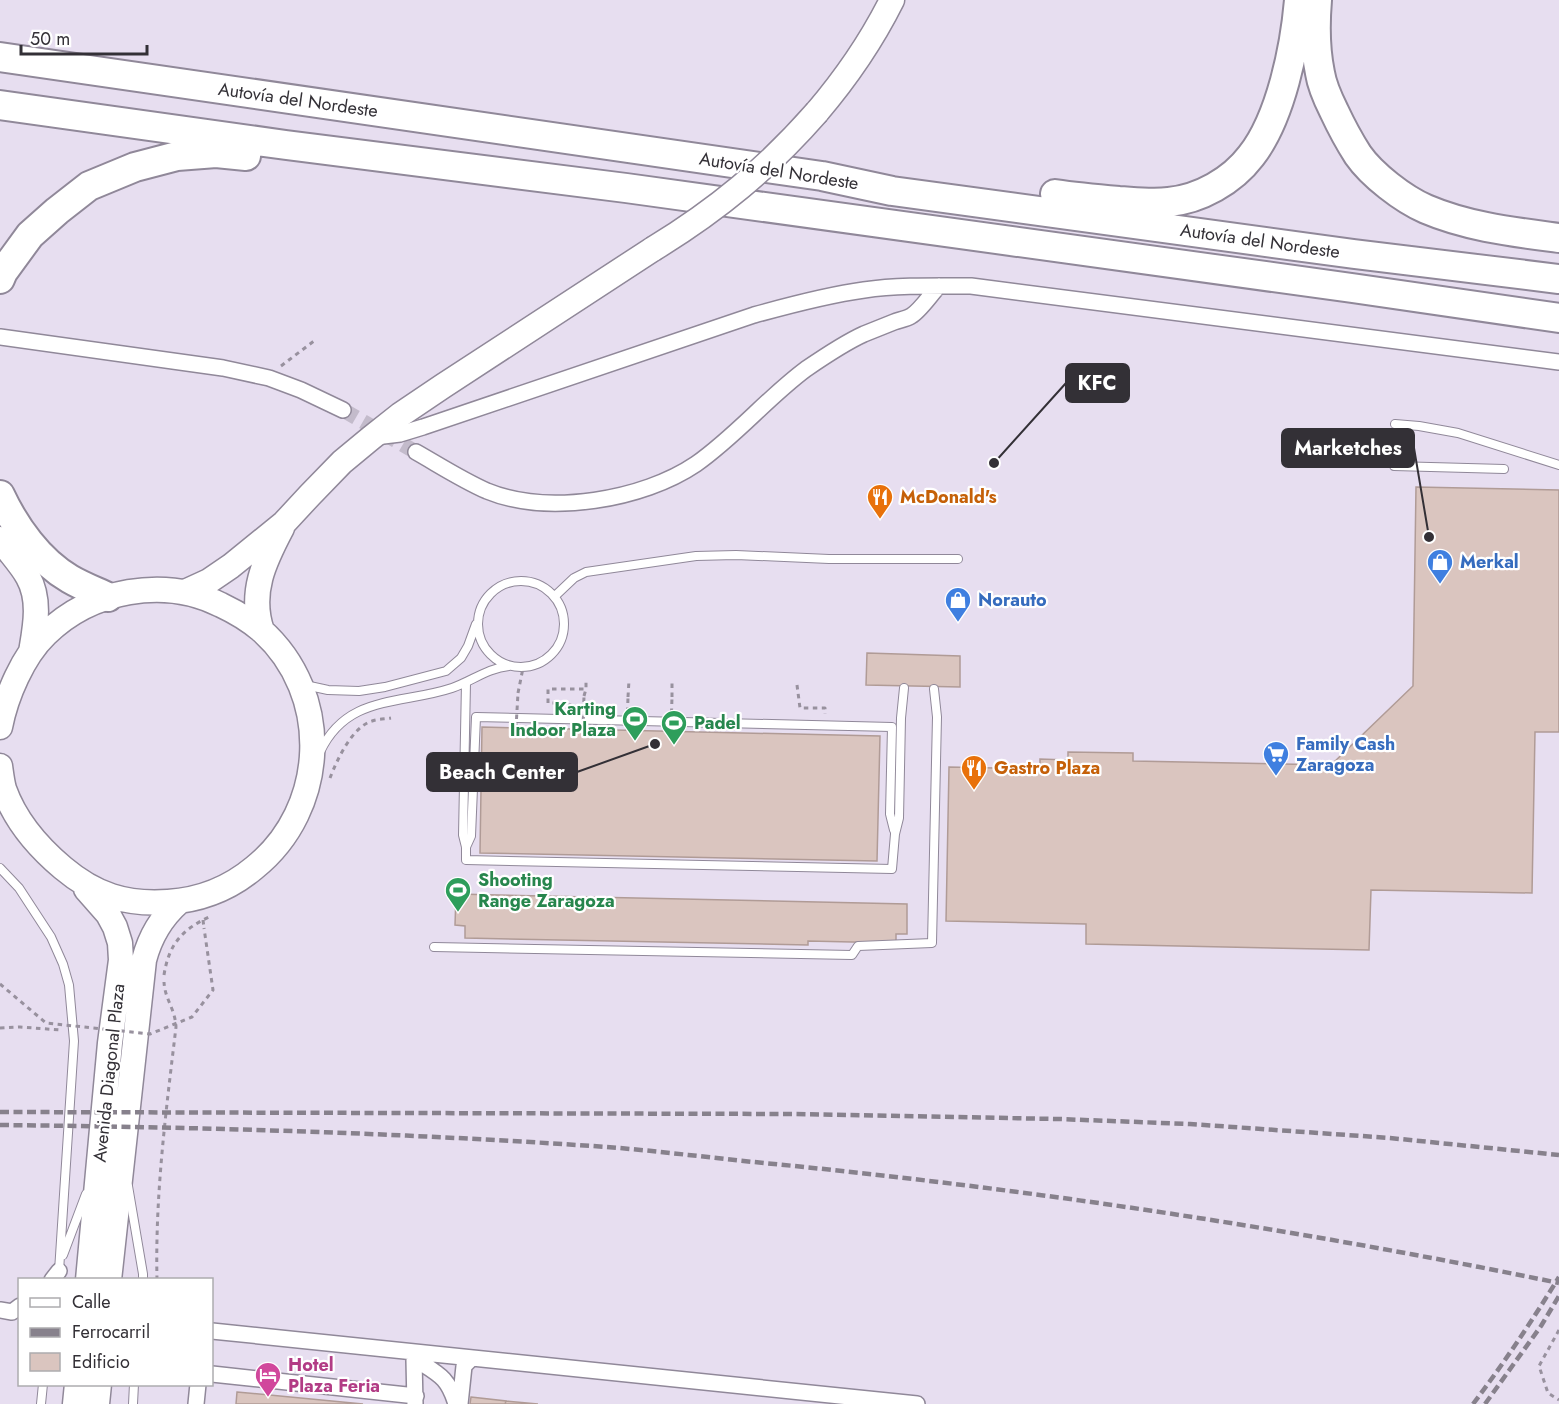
<svg xmlns="http://www.w3.org/2000/svg" width="1559" height="1404" font-family="Jost,sans-serif">
  <rect width="100%" height="100%" fill="#e7def0"/>
  <!-- building -->
  <path fill="#dac5bf" stroke="#b09b96" stroke-width="1.5" d="M1416 487 1559 490V732H1535L1532 893 1371 890 1369 950 1086 944V924L946 921 949 767 1040 769V759L1068 760V752L1133 753V761L1331 765 1413 686Z
    M867 653 960 656V687L866 685Z
    M482 727 880 736 877 861 480 853Z
    M456 894 907 904V934H896V943L808 941V945L465 938V926L455 925Z
    M237 1392 363 1404H236Z
    M471 1397 506 1401 505 1404H470Z
    M506 1401 538 1404H505Z"/>
  <g fill="none" stroke-linecap="round" stroke-linejoin="round">
    <!-- minor-tunnel -->
    <path stroke="#c3bbcb" stroke-width="15" stroke-dasharray="15 8" stroke-linecap="butt" d="M343 410 416 452"/>
    <!-- service casing -->
    <g stroke="#908899" stroke-width="10">
      <path id="service" d="M1395 424 1419 426 1458 433 1559 465
        M1394 466 1504 469
        M478 624a43 43 0 1 1 86 0a43 43 0 1 1-86 0Z
        M555 596 574 578 586 572 696 556 736 555 829 559H958
        M466 683 463 835 466 847V860L892 869 895 834 899 818 901 718 904 688
        M305 685 328 690 359 691 385 687 446 671 461 658 468 646 476 624
        M320 752C347 694 401 705 452 688 472 681 488 668 509 666
        M466 847 471 836 476 717 892 727 890 814 894 830
        M0 868 19 888 51 937 63 964 69 985 74 1041 59 1271
        M434 947 852 955 858 946 932 943 937 717 934 689
        M128 1186 143 1274V1280
        M63 1255 86 1194
        M41 1404 43 1384
        M133 1404 134 1384"/>
    </g>
    <!-- minor casing -->
    <g stroke="#908899" stroke-width="18">
      <path id="minor" d="M0 337 223 368 269 378 301 390 343 410
        M375 437 400 434 423 427 754 315C790 305 827 295 864 290 899 285 936 286 971 286L1559 362
        M416 452C439 465 462 480 487 491 548 516 643 500 696 464 736 436 767 398 806 369 825 356 844 343 864 334 874 330 884 326 894 322 899 320 906 319 911 316 920 311 931 294 939 286
        M52 1280 59 1271
        M0 1310 12 1312 20 1306
        M212 1331 917 1404
        M414 1360 415 1404
        M418 1361C440 1375 448 1378 456 1404
        M212 1374 416 1396
        M196 1404 198 1384
        M460 1404 464 1366 472 1358"/>
    </g>
    <!-- primary casing -->
    <g stroke="#908899" stroke-width="27">
      <path id="primary" d="M817 112C846 78 872 40 892 0
        M0 539C9 552 21 564 28 577 41 600 35 628 31 652
        M185 592 209 581 231 566 284 523 310 495 342 462 371 438 400 415 443 386 653 249
        M262 631C249 593 264 562 282 528
        M0 727C6 696 23 656 46 634 91 590 164 576 221 605 236 612 249 620 261 630 333 694 328 809 254 868 230 888 200 900 168 902 126 905 95 895 63 868 38 847 15 820 4 789 2 782 1 773 0 766
        M86 889 108 914 115 927 120 943 121 960 110 1043 88 1280
        M109 1280 144 960C150 937 162 917 179 902
        M75 1404 77 1384
        M97 1404 99 1384"/>
    </g>
    <!-- motorway casing -->
    <g stroke="#908899" stroke-width="32">
      <path id="motorway" d="M1317 0C1315 24 1315 49 1320 73 1322 86 1328 99 1334 111 1341 126 1349 141 1358 155 1372 175 1403 199 1426 209 1468 227 1514 232 1559 238
        M0 57 822 176 892 191 1354 254 1559 279
        M0 105 286 145 626 188 1352 288 1559 318
        M1055 194C1076 197 1097 199 1119 201 1136 202 1152 204 1169 202 1200 199 1232 181 1251 156 1281 118 1295 47 1299 0
        M0 279 3 272 30 235 57 211 89 186 135 167 177 156 216 153 246 156
        M0 495C15 527 39 561 70 579 82 586 95 591 108 597"/>
    </g>
    <!-- path -->
    <path stroke="#98919e" stroke-width="3" stroke-dasharray="4.5 4.5" stroke-linecap="butt" d="M281 366 314 341
      M797 685 800 708H825V714
      M518 693 523 668
      M584 696 586 689V679
      M628 697 629 680
      M672 697V681
      M570 708V703H548V689H586
      M330 778C337 760 352 727 372 721 377 719 385 719 391 718
      M203 920 204 928
      M164 975C169 943 183 929 211 916
      M0 1028 20 1027 61 1030
      M157 1280C155 1195 166 1111 176 1027 175 1008 165 1000 164 982
      M1559 1330 1539 1366 1548 1393 1559 1400"/>
    <!-- service -->
    <use href="#service" stroke="#fff" stroke-width="8"/>
    <!-- minor -->
    <use href="#minor" stroke="#fff" stroke-width="15"/>
    <!-- primary -->
    <use href="#primary" stroke="#fff" stroke-width="24"/>
    <!-- motorway -->
    <use href="#motorway" stroke="#fff" stroke-width="28"/>
    <!-- rail -->
    <path stroke="#87818c" stroke-width="4.5" stroke-dasharray="9 4.5" stroke-linecap="butt" d="M0 1112 793 1114 1059 1119 1190 1124 1390 1138 1559 1155
      M0 1125C202 1127 405 1133 607 1147 659 1151 712 1158 764 1163 1031 1189 1296 1229 1559 1283
      M1473 1404C1504 1363 1532 1321 1559 1277
      M1485 1404 1541 1326 1559 1296"/>
    <!-- primary-bridge casing -->
    <g stroke="#908899" stroke-width="27" stroke-linecap="butt">
      <path id="primary-bridge" d="M653 249C717 210 768 168 817 112"/>
    </g>
    <!-- path-bridge -->
    <path stroke="#98919e" stroke-width="3" stroke-dasharray="4.5 4.5" stroke-linecap="butt" d="M516 728 518 693
      M583 729 584 696
      M627 730 628 697
      M671 731 672 697
      M0 984 46 1023 150 1034 192 1017 213 990 204 928"/>
    <!-- primary-bridge -->
    <use href="#primary-bridge" stroke="#fff" stroke-width="24"/>
  </g>
  <!-- icons -->
  <defs>
    <g id="restaurant-pin" transform="scale(1.35)"><path d="M0 17L-7.5 6A9.5 9.5 0 1 1 7.5 6Z" fill="#e8710a" stroke="#fff"/><path d="M-5-6h1v4h1v-4h1v4h1v-4h1v5L-1.5 .5V6h-2V.5L-5-1ZM5-6V6H3V1.5H1.5Q1.5-4 5-6Z" fill="#fff"/></g>
    <g id="shop-pin" transform="scale(1.35)"><path d="M0 17L-7.5 6A9.5 9.5 0 1 1 7.5 6Z" fill="#3f7fe0" stroke="#fff"/><path d="M-5-2.5h2.3a2.7 3.5 0 0 1 5.4 0H5L5.5 6h-11ZM-1.5-2.5h3a1.5 2.3 0 0 0-3 0Z" fill="#fff"/></g>
    <g id="stadium-pin" transform="scale(1.35)"><path d="M0 17L-7.5 6A9.5 9.5 0 1 1 7.5 6Z" fill="#2e9e5b" stroke="#fff"/><path d="M0-5a6.5 5 0 1 0 0 10a6.5 5 0 1 0 0-10ZM-3.5-1.8h7v3.6h-7Z" fill="#fff"/></g>
    <g id="supermarket-pin" transform="scale(1.35)"><path d="M0 17L-7.5 6A9.5 9.5 0 1 1 7.5 6Z" fill="#3f7fe0" stroke="#fff"/><path d="M-6-5.5h2.5l.6 2H6L4.5 2H-2.5L-4.4-4H-6ZM-1.5 3.2a1.3 1.3 0 1 0 .1 0ZM3 3.2a1.3 1.3 0 1 0 .1 0Z" fill="#fff"/></g>
    <g id="hotel-pin" transform="scale(1.35)"><path d="M0 17L-7.5 6A9.5 9.5 0 1 1 7.5 6Z" fill="#d1479c" stroke="#fff"/><path d="M-6-4.5h1.5V1H6V5H4.5V3h-9V5H-6ZM-4 0a1.8 1.8 0 1 1 3.6 0ZM.5 0V-2.5h3Q6-2.5 6 0Z" fill="#fff"/></g>
  </defs>
  <g fill-rule="evenodd">
    <use href="#restaurant-pin" x="880" y="497"/>
    <use href="#shop-pin" x="1440" y="562"/>
    <use href="#shop-pin" x="958" y="600"/>
    <use href="#stadium-pin" x="635" y="719"/>
    <use href="#stadium-pin" x="674" y="723"/>
    <use href="#supermarket-pin" x="1276" y="754"/>
    <use href="#restaurant-pin" x="974" y="768"/>
    <use href="#stadium-pin" x="458" y="890"/>
    <use href="#hotel-pin" x="268" y="1375"/>
  </g>
  <g text-anchor="middle" dominant-baseline="central" stroke-width="4.5" stroke-linejoin="round" paint-order="stroke">
    <!-- street labels -->
    <g font-size="18" fill="#333036" stroke="#fff">
      <text transform="translate(298 100) rotate(8)">Autovía del Nordeste</text>
      <text transform="translate(779 171) rotate(9)">Autovía del Nordeste</text>
      <text transform="translate(1260 241) rotate(8)">Autovía del Nordeste</text>
      <text transform="translate(109 1073) rotate(-84)">Avenida Diagonal Plaza</text>
    </g>
    <!-- food labels -->
    <g font-size="18" font-weight="bold" fill="#c56008" stroke="#fff" text-anchor="start">
      <text x="900" y="497">McDonald's</text>
      <text x="994" y="768">Gastro Plaza</text>
    </g>
    <!-- shop labels -->
    <g font-size="18" font-weight="bold" fill="#366cbe" stroke="#fff" text-anchor="start">
      <text x="1460" y="562">Merkal</text>
      <text x="978" y="600">Norauto</text>
      <text x="1296" y="744">Family Cash<tspan x="1296" dy="21">Zaragoza</tspan></text>
    </g>
    <!-- leisure labels -->
    <g font-size="18" font-weight="bold" fill="#27864d" stroke="#fff" text-anchor="start">
      <text x="616" y="709" text-anchor="end">Karting<tspan x="616" dy="21">Indoor Plaza</tspan></text>
      <text x="694" y="723">Padel</text>
      <text x="478" y="880">Shooting<tspan x="478" dy="21">Range Zaragoza</tspan></text>
    </g>
    <!-- hotel labels -->
    <g font-size="18" font-weight="bold" fill="#b23c85" stroke="#fff" text-anchor="start">
      <text x="288" y="1365">Hotel<tspan x="288" dy="21">Plaza Feria</tspan></text>
    </g>
  </g>
  <!-- callouts -->
  <path fill="none" stroke="#333036" stroke-width="2" d="M994 463L1066 383M1429 537L1414 448M655 744L577 772"/>
  <g fill="#333036" stroke="#fff" stroke-width="2">
    <circle cx="994" cy="463" r="6"/>
    <circle cx="1429" cy="537" r="6"/>
    <circle cx="655" cy="744" r="6"/>
  </g>
  <g fill="#333036" stroke="#333036" stroke-width="2">
    <rect x="1066" y="364" width="63" height="38" rx="6"/>
    <rect x="1282" y="429" width="132" height="38" rx="6"/>
    <rect x="427" y="753" width="150" height="38" rx="6"/>
  </g>
  <g font-size="20" text-anchor="middle" font-weight="bold" fill="#fff">
    <text x="1097" y="390">KFC</text>
    <text x="1348" y="455">Marketches</text>
    <text x="502" y="779">Beach Center</text>
  </g>
  <!-- legend -->
  <rect x="18" y="1278" width="195" height="108" fill="#ffffff" stroke="#adacaf" stroke-width="1.5"/>
  <rect x="30" y="1298" width="30" height="9" fill="#ffffff" stroke="#adacaf" stroke-width="1.5"/>
  <text x="72" y="1308" font-size="18" fill="#333036">Calle</text>
  <rect x="30" y="1328" width="30" height="9" fill="#87818c" stroke="#adacaf" stroke-width="1.5"/>
  <text x="72" y="1338" font-size="18" fill="#333036">Ferrocarril</text>
  <rect x="30" y="1353" width="30" height="18" fill="#dac5bf" stroke="#adacaf" stroke-width="1.5"/>
  <text x="72" y="1368" font-size="18" fill="#333036">Edificio</text>
  <!-- scale -->
  <path d="M21 45v9h126v-9" fill="none" stroke="#333036" stroke-width="3"/>
  <text x="30" y="45" font-size="18" fill="#333036" stroke="#ffffff" stroke-width="4.5" paint-order="stroke">50 m</text>
</svg>
